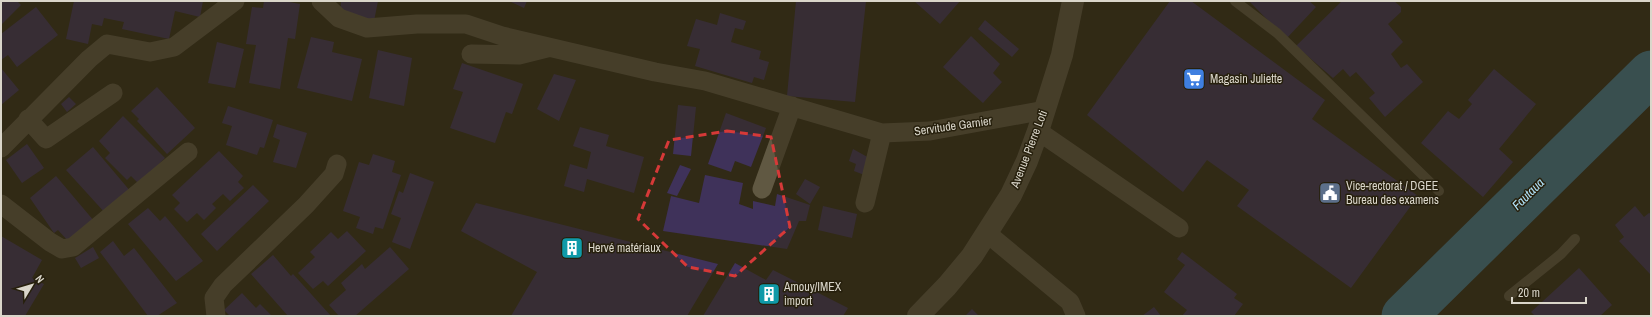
<svg xmlns="http://www.w3.org/2000/svg" width="1652" height="317" font-family="'Archivo Narrow',sans-serif">
  <rect width="100%" height="100%" fill="#312a16"/>
  <g fill="none" stroke-linecap="round" stroke-linejoin="round">
    <!-- river -->
    <path stroke="#447c95" stroke-width="45" d="M1404 316 1651 73"/>
  </g>
  <!-- building -->
  <path fill="#3f325a" d="M1 1H17L21 5 1 25Z
    M74 1H203L200 17 175 11 169 39 122 29 124 22 104 18 102 26 92 24 88 44 66 39Z
    M264 1H284L300 4 295 39 288 38 280 89 249 83 256 45 246 44 252 7 263 8Z
    M341 1H378L374 21 340 16Z
    M509 1H527L524 8Z
    M796 1H866L855 102 787 96Z
    M914 1H960L940 24Z
    M1170 1H1191L1325 100 1312 119 1418 196 1351 288 1237 206 1249 190 1207 160 1183 192 1087 115Z
    M1249 1H1309L1316 7 1286 39Z
    M1342 1H1394L1401 7V12L1388 24 1403 42 1391 54 1401 68 1407 64 1423 82 1385 117 1369 98 1375 93 1356 72 1350 77 1343 69 1333 78 1296 46Z
    M36 7 58 35 17 67 8 55 1 60V34Z
    M720 13 746 21 743 30 735 28 731 42 761 51 759 59 769 62 764 80 754 77 752 83 695 66 700 49 687 46 696 19 717 25Z
    M985 20 1019 49 1012 57 978 29Z
    M971 36 1000 64 993 73 1002 82 983 103 943 67Z
    M311 37 334 42 332 52 362 59 352 101 297 88Z
    M217 42 244 49 235 88 208 83Z
    M378 50 412 58 404 106 369 98Z
    M462 63 523 84 512 114 506 112 495 143 450 128 463 92 453 89Z
    M1 68 19 90 1 105Z
    M1494 69 1536 104 1499 149 1513 162 1483 197 1421 143 1448 111 1459 119 1472 104 1468 100Z
    M554 74 576 80 559 121 537 109Z
    M157 87 195 128 167 154 137 121 139 119 131 111Z
    M69 97 76 104 67 112 61 104Z
    M678 105 696 107 691 156 673 154Z
    M228 106 273 120 264 148 260 147 257 155 226 145 232 126 222 123Z
    M726 113 766 128 751 167 735 161 731 172 708 164Z
    M123 116 165 158 139 184 131 176 127 180 105 158 110 153 99 141Z
    M277 124 307 133 296 168 273 162 280 140 273 137Z
    M580 127 609 135 606 146 644 157 634 193 587 179 584 192 564 186 570 164 587 169 591 152 573 146Z
    M27 144 44 168 22 183 6 160Z
    M93 147 131 192 106 214 66 170Z
    M853 149 871 159 867 176 854 171 856 164 849 161Z
    M219 151 243 176 238 182 244 188 230 201 223 194 212 204 216 208 204 220 197 213 187 222 174 209 180 203 172 195Z
    M373 154 395 161 392 172 401 175 383 229 375 227 373 234 356 228 360 217 343 211 359 162 369 165Z
    M680 165 691 169 677 196 667 193Z
    M410 173 434 182 410 249 392 242 401 218 391 214 399 191 403 193Z
    M705 175 743 183 739 204 753 209V201L775 206 777 194 810 205 806 221H799L787 249 663 231 671 196 699 203Z
    M56 176 94 221 69 242 58 230 54 233 30 198Z
    M805 179 820 187 810 204 796 194Z
    M253 185 269 201 217 251 201 234Z
    M476 203 718 264 687 316H511L537 272 461 231Z
    M823 206 857 214 852 238 818 230Z
    M1635 206 1644 217 1649 213 1651 214 1650 274 1619 241 1624 237 1615 225Z
    M148 208 160 221 165 216 203 261 176 281 128 224Z
    M347 231 366 251 328 286 323 281 313 289 298 273 315 257 310 252 331 232 338 239Z
    M1 236 42 260 32 278 44 284 25 316H1Z
    M113 241 124 256 134 248 177 303 157 316H148L100 252Z
    M93 247 99 258 81 268 75 258Z
    M390 247 409 269 355 316H339L329 305 346 290 341 283 362 264 365 269Z
    M1182 252 1237 294 1234 298 1243 304 1234 316H1182L1187 310 1164 292 1185 265 1177 259Z
    M273 255 291 276 293 274 331 316H288L251 274Z
    M735 263 766 280 773 270 848 308 843 316H703Z
    M1579 268 1612 305 1600 316H1535L1531 312Z
    M242 293 256 308 260 304 272 316H230L224 310Z
    M1154 307 1161 316H1142Z
    M972 309 979 316H965Z"/>
  <g fill="none" stroke-linecap="round" stroke-linejoin="round">
    <!-- lane -->
    <path stroke="#605842" stroke-width="10" d="M1235 1 1277 33 1439 191
      M1509 296 1561 254 1575 239"/>
    <!-- street -->
    <path stroke="#605842" stroke-width="19" d="M321 1 339 18 367 28 417 24H466L502 36 655 72 705 81 882 133 930 131 1045 110
      M471 54 519 55 547 48
      M28 119 46 139 113 93
      M1038 131 1179 228
      M1 148 89 59 107 44 150 52 174 47 235 1
      M762 189 792 106
      M865 203 882 133
      M1 204 50 242 62 249 73 247 188 152
      M988 234 1070 302 1076 316
      M216 316 214 298 223 285 306 205 334 174 337 164"/>
    <!-- secondary -->
    <path stroke="#605842" stroke-width="22" d="M918 316 947 286 972 256 1011 195 1027 161 1038 131 1062 55 1073 1"/>
  </g>
  <!-- marked area -->
  <path d="M0 0H1652V317H0ZM727 131 771 137 790 227 735 276 688 267 638 219 669 140Z" fill="#312a16" fill-opacity=".55" fill-rule="evenodd"/>
  <path fill="none" stroke="#d63938" stroke-width="3" stroke-dasharray="8 5" stroke-linejoin="round" d="M727 131 771 137 790 227 735 276 688 267 638 219 669 140Z"/>
  <!-- icons -->
  <defs>
    <g id="supermarket-square" transform="scale(1.15)"><rect x="-9" y="-9" width="18" height="18" rx="4" fill="#3f7fe0" stroke="#27200d"/><path d="M-6-5.5h2.5l.6 2H6L4.5 2H-2.5L-4.4-4H-6ZM-1.5 3.2a1.3 1.3 0 1 0 .1 0ZM3 3.2a1.3 1.3 0 1 0 .1 0Z" fill="#fff"/></g>
    <g id="civic-square" transform="scale(1.15)"><rect x="-9" y="-9" width="18" height="18" rx="4" fill="#5c6f8a" stroke="#27200d"/><path d="M-.6-6.5H3V-4.5H.6V-3L4-1V1h2V6H-6V1h2V-1L-.6-3ZM-1.2 2.5V6h2.4V2.5Z" fill="#fff"/></g>
    <g id="building-square" transform="scale(1.15)"><rect x="-9" y="-9" width="18" height="18" rx="4" fill="#0f9aa8" stroke="#27200d"/><path d="M-4-6H4V6H1V3H-1V6H-4ZM-2.5-4.3h1.7v1.8h-1.7ZM.8-4.3h1.7v1.8H.8ZM-2.5-1h1.7V.8h-1.7ZM.8-1h1.7V.8H.8Z" fill="#fff"/></g>
  </defs>
  <g fill-rule="evenodd">
    <use href="#supermarket-square" x="1194" y="79"/>
    <use href="#civic-square" x="1330" y="193"/>
    <use href="#building-square" x="572" y="248"/>
    <use href="#building-square" x="769" y="294"/>
  </g>
  <g text-anchor="middle" dominant-baseline="central" stroke-width="3" stroke-linejoin="round" paint-order="stroke">
    <!-- poi labels -->
    <g font-size="12" fill="#dad6ca" stroke="#27200d" text-anchor="start">
      <text x="1210" y="79">Magasin Juliette</text>
      <text x="1346" y="186">Vice-rectorat / DGEE<tspan x="1346" dy="14">Bureau des examens</tspan></text>
      <text x="588" y="248">Hervé matériaux</text>
      <text x="784" y="287">Amouy/IMEX<tspan x="784" dy="14">import</tspan></text>
    </g>
    <!-- street labels -->
    <g font-size="12" fill="#dad6ca" stroke="#27200d">
      <text transform="translate(953 126) rotate(-8)">Servitude Garnier</text>
      <text transform="translate(1029 149) rotate(-69)">Avenue Pierre Loti</text>
    </g>
    <!-- water labels -->
    <g font-size="13" font-style="italic" fill="#b1e3fa" stroke="#27200d">
      <text transform="translate(1528 194) rotate(-45)">Fautaua</text>
    </g>
  </g>
  <!-- border -->
  <rect width="1652" height="317" fill="none" stroke="#dad6ca" stroke-width="4"/>
  <!-- north arrow -->
  <g transform="translate(32 285) rotate(52)" stroke="#27200d" stroke-width="3" paint-order="stroke">
  <path d="M0-3L7 15L0 10L-7 15Z" fill="#dad6ca"/>
  <text y="-6" font-size="11" font-weight="bold" text-anchor="middle" fill="#dad6ca">N</text>
  </g>
  <!-- scale -->
  <path d="M1512 297v6h74v-6" fill="none" stroke="#dad6ca" stroke-width="2"/>
  <text x="1518" y="297" font-size="12" fill="#dad6ca" stroke="#27200d" stroke-width="3" paint-order="stroke">20 m</text>
</svg>
